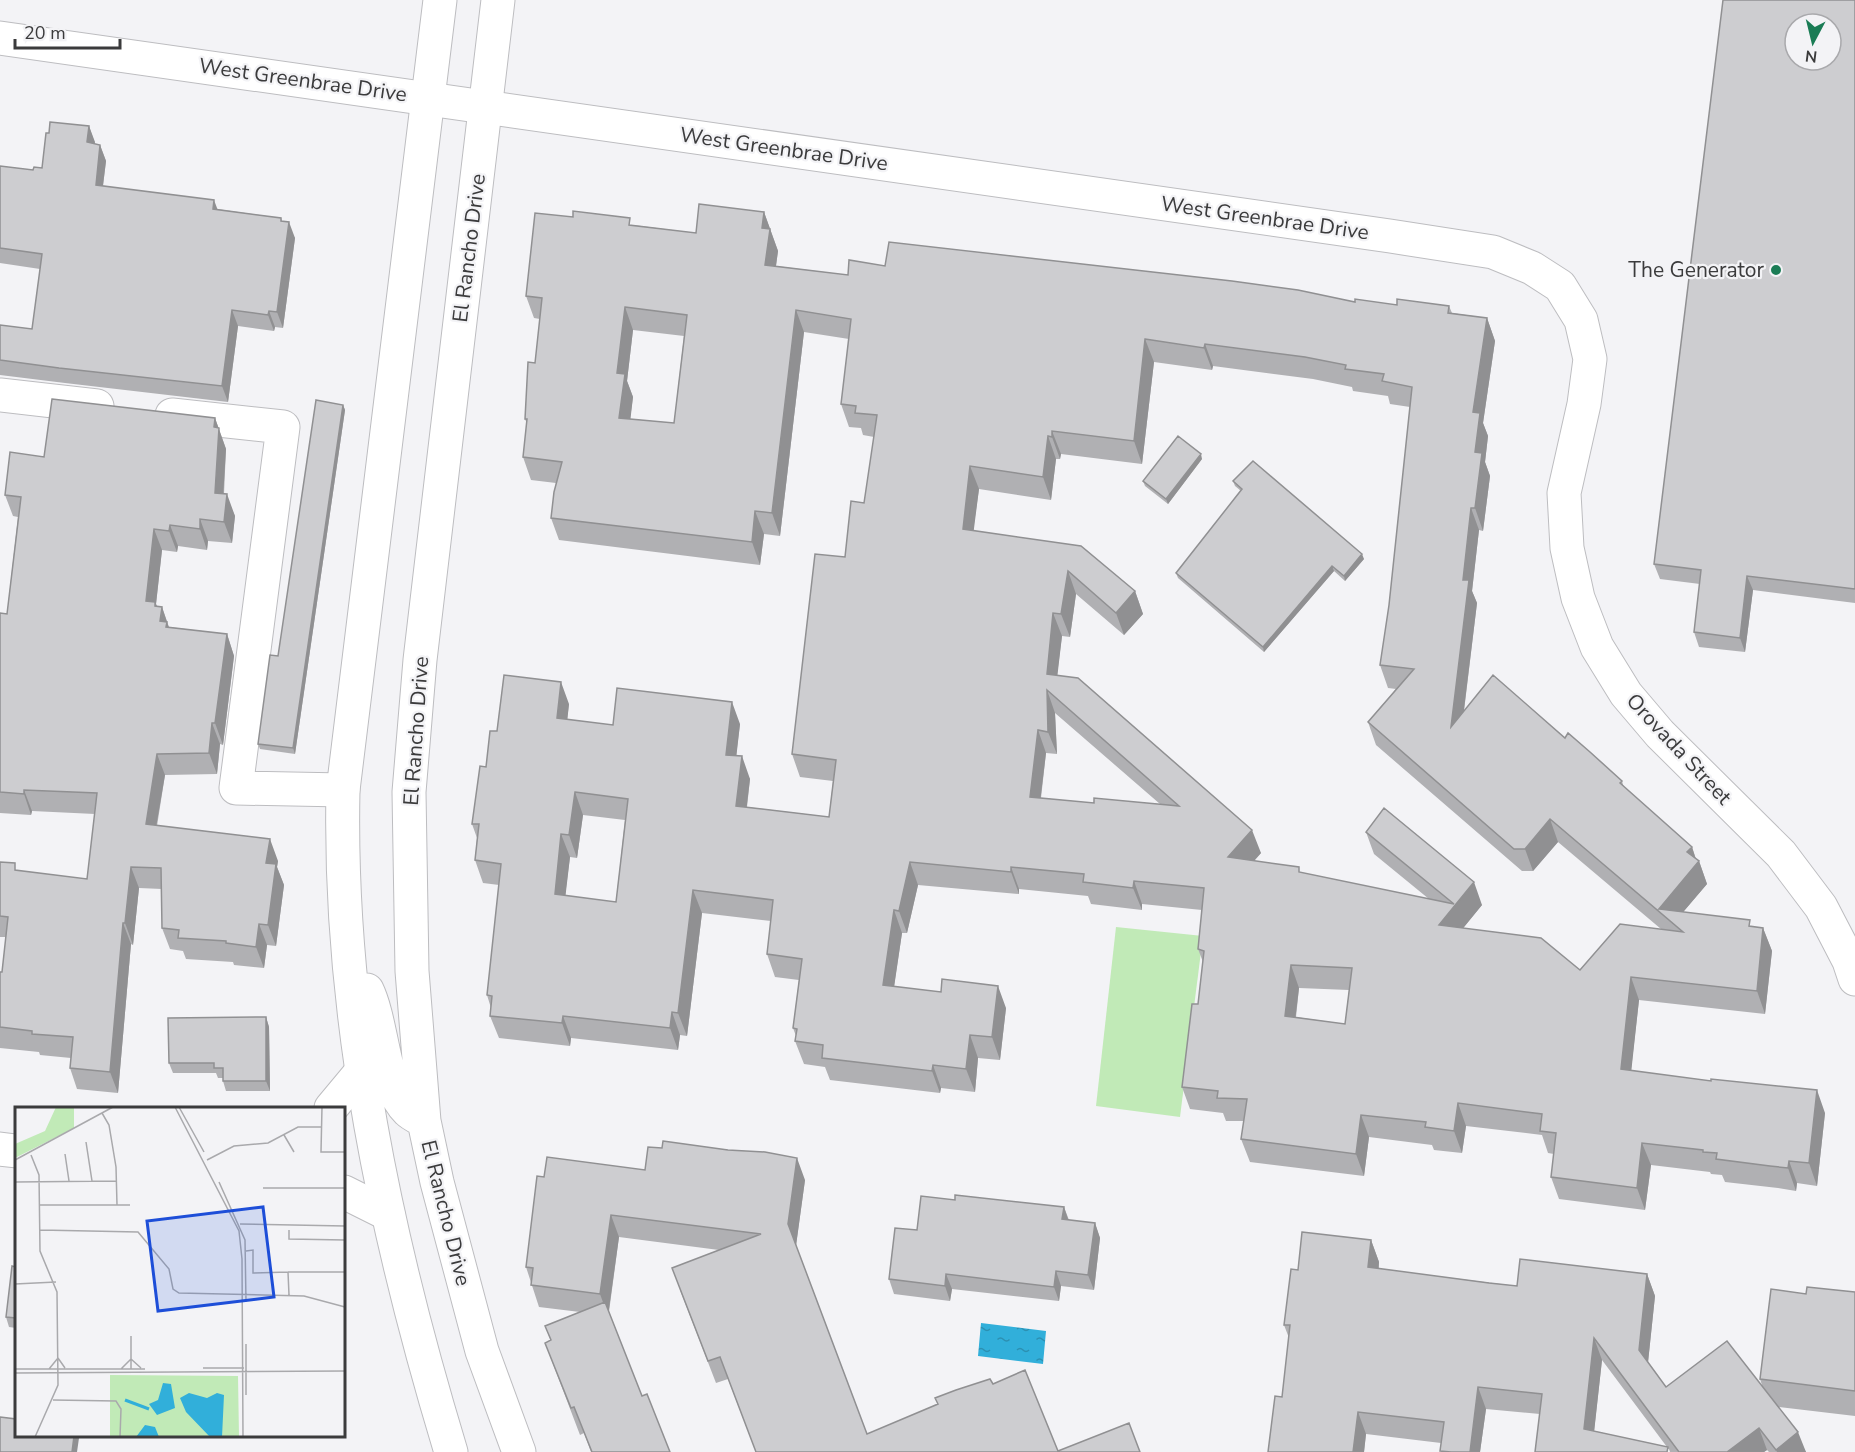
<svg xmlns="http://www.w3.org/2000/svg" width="1855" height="1452" font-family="'Nunito Sans',sans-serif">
  <defs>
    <pattern id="water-ripples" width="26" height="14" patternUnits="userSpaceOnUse" patternTransform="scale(1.5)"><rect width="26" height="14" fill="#31afda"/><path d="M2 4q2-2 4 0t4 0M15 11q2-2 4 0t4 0" fill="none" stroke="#2b90b2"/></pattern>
  </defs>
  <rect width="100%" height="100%" fill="#f3f3f6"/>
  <!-- green -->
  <path fill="#c1eab7" d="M1116 927 1203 936 1180 1117 1096 1106Z"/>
  <!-- water -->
  <path fill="url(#water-ripples)" d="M981 1323 1046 1331 1043 1364 978 1356Z"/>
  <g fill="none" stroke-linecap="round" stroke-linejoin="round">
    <!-- minor casing -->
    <g stroke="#bdbdc0" stroke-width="35">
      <path id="minor" d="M0 395 97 406
        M172 415 283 427 236 788 343 790
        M331 1108 361 1072
        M0 1149 16 1151
        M344 1192 388 1214"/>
    </g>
    <!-- tertiary casing -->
    <g stroke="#bdbdc0" stroke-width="35">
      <path id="tertiary" d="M0 38 1390 236 1493 252 1532 268 1560 286 1581 320 1590 359 1584 404 1564 493 1567 548 1578 598 1597 647 1626 694 1660 734 1781 854 1821 907 1849 961 1855 979"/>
    </g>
    <!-- secondary casing -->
    <g stroke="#bdbdc0" stroke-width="35">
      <path id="secondary" d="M440 0 343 790C338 1015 386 1238 451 1452
        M498 0 420 660 409 792 412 971 424 1121 437 1182 482 1351 519 1452
        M367 990C383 1023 383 1088 408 1111 412 1115 419 1118 424 1121"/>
    </g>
    <!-- minor -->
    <use href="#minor" stroke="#fff" stroke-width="33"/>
    <!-- tertiary -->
    <use href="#tertiary" stroke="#fff" stroke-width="33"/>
    <!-- secondary -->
    <use href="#secondary" stroke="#fff" stroke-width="33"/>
  </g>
  <!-- wall -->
  <path fill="#b0b0b3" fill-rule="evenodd" d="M1855 0V603L1753 590 1745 652 1699 647 1694 632 1700 584 1660 579 1654 564Z
    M89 126 95 144 100 145 106 161 103 186 217 209 281 218 282 221 295 238 283 328 275 327 274 331 238 326 228 402 65 383 0 375V325L32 329 40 269 0 263V166L33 170 42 168 49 133Z
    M764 212 778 251 776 266 848 275 885 266 1397 305 1449 306 1452 313 1487 318 1495 341 1483 423 1488 436 1485 462 1490 476 1483 531 1479 530 1472 591 1477 603 1464 711 1565 738 1622 781 1624 788 1692 847 1696 859 1699 861 1707 884 1683 912 1753 927 1763 928 1772 951 1765 1014 1639 1000 1631 1070 1825 1113 1817 1186 1797 1183 1796 1191 1778 1188 1725 1182 1722 1175 1711 1174 1710 1172 1651 1165 1645 1210 1559 1199 1551 1177 1554 1154 1548 1153 1542 1135 1466 1126 1462 1153 1434 1150 1432 1145 1369 1137 1364 1176 1250 1162 1241 1139 1244 1121H1226L1223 1113 1190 1109 1182 1087 1198 1004 1203 962 1198 949 1202 910 1142 904V910L1091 904 1088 896 1019 889V894L918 885 907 933H902L894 986 1006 1008 1000 1060 978 1058 975 1092 941 1088 940 1093 830 1080 825 1067 804 1064 795 1041 796 1036 793 1028 799 980 775 977 767 954 771 921 702 913 687 1036 680 1035 678 1050 571 1038 570 1046 499 1038 490 1016 491 1008 487 995 499 885 483 883 475 860 477 838 472 824 486 767 497 731 569 704 567 720 613 725 740 724 736 756 750 779 747 807 829 817 833 781 800 777 792 754 845 557 864 503 874 437 863 435 861 428 849 427 841 404 849 339 804 332 780 536 764 534 760 565 559 540 551 518 556 483 531 480 523 457 527 424 525 419 535 363 540 319 534 318 526 296 633 225 696 233ZM633 330 684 336 674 423 630 419 633 397 627 381ZM1154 362 1212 370 1213 366 1313 379 1352 387 1353 391 1388 396 1390 404 1410 407 1389 605 1380 665 1388 688 1396 689 1368 722 1376 745 1522 871H1533L1558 842 1661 929 1580 970 1463 928 1482 905 1366 832 1374 854 1429 899 1301 873 1254 861 1261 853 1057 675 1062 636 1070 637 1076 594 1124 635 1143 614 1135 591 973 531 979 489 1051 500 1056 459H1060L1061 454 1142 464ZM1055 713 1160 804 1094 803 1041 798 1046 753 1057 754ZM583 815 625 820 616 902 565 896 570 857 577 858ZM1299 988 1349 990 1345 1024 1296 1017Z
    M343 405 345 410 295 754 260 749 258 744 278 656Z
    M215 418 226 449 224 494 235 516 232 543 208 541 207 550 178 546 177 552 162 550 156 604 157 606 162 607 169 627 227 634 234 656 223 745 220 744 217 774 165 775 157 826 278 861 277 867 284 885 276 946 267 945 264 968 234 965 233 962 186 959 183 951 170 949 162 928V889L139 888 133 945 131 944 118 1093 77 1089 70 1068 71 1058 40 1055 39 1052 0 1048V972H2L6 937H0V862L18 871 87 879 95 814 32 811 31 815 0 813V613L7 614 18 517 13 516 5 495 44 457Z
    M1202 459 1168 504 1145 486 1143 481Z
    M1233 481 1364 559 1345 581 1334 571 1264 652 1178 578 1176 573 1241 491 1235 486Z
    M266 1017 269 1027 270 1091H226L223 1081V1078H218L216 1073H173L169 1063Z
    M645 1170 805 1180 796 1245 867 1434 993 1384 1058 1451 1140 1452H756L728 1379 716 1383 680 1290 719 1250 619 1237 609 1312 642 1396 670 1452H591L584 1433 580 1435 545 1343 551 1341 545 1326 580 1312 539 1307 526 1267 544 1177Z
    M955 1200 1064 1207 1069 1220 1095 1223 1100 1238 1094 1290 1061 1286 1059 1301 952 1289 950 1301 894 1294 889 1279 917 1230Z
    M1371 1240 1379 1262V1269L1517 1286 1647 1274 1655 1296 1648 1362 1666 1387 1762 1385 1760 1379 1806 1294 1855 1292V1416L1779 1407 1806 1452H1769L1767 1450 1764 1452H1670L1669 1449 1535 1452 1540 1414 1486 1409 1480 1452H1441V1443L1366 1434 1364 1452H1268L1282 1397 1289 1338 1284 1325 1298 1270ZM1602 1360 1667 1447 1594 1431Z
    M16 1267V1328L9 1327 6 1317Z"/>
  <!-- shaded-wall -->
  <path fill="#909092" d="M89 126 95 142 92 158 87 142Z
    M100 145 106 161 101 201 96 185Z
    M214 200 220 216 213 209Z
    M764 212 778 251 773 287 765 265 762 228Z
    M289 222 295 238 283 328 277 312Z
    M625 307 633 330 627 381 633 397 628 440 619 418 617 373Z
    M232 310 238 326 228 402 222 386Z
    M796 310 804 332 780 536 772 513Z
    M269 311 275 327 274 331 268 315Z
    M1487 318 1495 341 1483 423 1488 436 1485 462 1490 476 1483 531 1475 508V452L1473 412Z
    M1145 339 1154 362 1142 464 1134 441Z
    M1205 344 1213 366 1212 370 1204 348Z
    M343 405 345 410 295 754 293 748Z
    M215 418 226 449 222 515 215 493 214 427Z
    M1052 431 1061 454 1060 459 1052 437Z
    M1048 436 1056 459 1051 500 1043 477Z
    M1201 454 1202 459 1168 504 1166 499Z
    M970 466 979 489 971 552 963 529Z
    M227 494 235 516 232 543 224 522Z
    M1471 508 1479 530 1472 591 1477 603 1459 750 1451 727 1463 580Z
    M755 511 764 534 760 565 752 542Z
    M200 519 208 541 207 550 200 529Z
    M170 525 178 546 177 552 169 531Z
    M154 529 162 550 156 604 161 618 162 607 174 643 146 601Z
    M1362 554 1364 559 1345 581 1344 576Z
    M1332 566 1334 571 1264 652 1263 647Z
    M1068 571 1076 594 1070 637 1061 614Z
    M1747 576 1753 590 1745 652 1740 638Z
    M1135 591 1143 614 1124 635 1116 613Z
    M1053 613 1062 636 1055 696 1047 674Z
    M227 634 234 656 223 745 215 723Z
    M561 682 569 704 565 741 557 718Z
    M1047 690 1055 713 1057 754 1048 732Z
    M732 702 740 724 734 777 726 755Z
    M212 723 220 744 217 774 209 753Z
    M1038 730 1046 753 1038 819 1030 797Z
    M157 754 165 775 153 845 146 824Z
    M742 756 750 779 744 829 736 806Z
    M24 790 32 811 31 815 24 794Z
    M575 792 583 815 577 858 569 835Z
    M1550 819 1558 842 1533 871 1525 849Z
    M1252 830 1261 853 1237 880 1228 857Z
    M561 834 570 857 563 917 555 894Z
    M270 839 278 861 277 867 284 885 276 946 268 925 266 863Z
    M1692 847 1697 863 1699 861 1707 884 1673 924 1659 909 1687 852Z
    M910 862 918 885 907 933 899 911Z
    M131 867 139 888 133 945 125 923Z
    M1011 867 1019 889V894L1011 872Z
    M1134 881 1142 904V910L1133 888Z
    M1474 882 1482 905 1447 948 1439 925Z
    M693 890 702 913 687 1036 678 1013Z
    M894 910 902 933 891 1008 883 985Z
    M123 923 131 944 118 1093 110 1072Z
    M259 924 267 945 264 968 256 947Z
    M1763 928 1772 951 1765 1014 1757 991Z
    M1291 965 1299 988 1293 1038 1285 1016Z
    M1631 977 1639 1000 1629 1092 1621 1069Z
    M998 986 1006 1008 1000 1060 992 1037Z
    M672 1012 680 1035 678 1050 670 1028Z
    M563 1016 571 1038 570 1046 562 1023Z
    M266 1017 269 1027 270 1091 266 1081Z
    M970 1035 978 1058 975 1092 966 1069Z
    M933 1065 941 1088 940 1093 932 1071Z
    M1817 1090 1825 1113 1817 1186 1809 1163Z
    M1458 1103 1466 1126 1462 1153 1454 1131Z
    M1361 1115 1369 1137 1364 1176 1356 1154Z
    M1642 1143 1651 1165 1645 1210 1637 1188Z
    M797 1158 805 1180 796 1246 788 1224Z
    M1789 1161 1797 1183 1796 1191 1788 1168Z
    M1064 1207 1069 1222 1062 1219Z
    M611 1215 619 1237 608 1316 600 1294Z
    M1095 1223 1100 1238 1094 1290 1088 1275Z
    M1371 1240 1379 1262 1376 1289 1368 1267Z
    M1056 1271 1061 1286 1059 1301 1054 1287Z
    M946 1274 952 1289 950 1301 945 1286Z
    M1647 1274 1655 1296 1647 1372 1639 1350Z
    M1594 1338 1602 1360 1592 1451 1584 1429Z
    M1478 1387 1486 1409 1480 1452H1470Z
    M1358 1412 1366 1434 1364 1452H1353Z
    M1759 1428 1767 1450 1764 1452H1727Z
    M1798 1432 1806 1452H1777L1776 1450Z
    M74 1436H78L79 1438 77 1452H72Z"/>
  <!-- building -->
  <path fill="#cdcdd0" stroke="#909092" stroke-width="1.5" fill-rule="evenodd" d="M1723 0H1855V589L1747 576 1740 638 1694 632 1701 570 1654 564ZM1795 24H1831V60H1795Z
    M50 122 89 126 87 142 100 145 96 185 214 200 213 209 281 218V221L289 222 277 312 269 311 268 315 232 310 222 386 59 368 0 360V325L32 329 42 254 0 248V166L33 170 34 167 42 168 46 133H49Z
    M699 204 764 212 762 228 770 229 765 265 848 275 849 260 885 266 889 242 1232 281 1298 290 1355 302V299L1397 305V299L1449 306 1448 313 1487 318 1473 412 1480 413 1475 452 1482 453 1475 508H1471L1463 580H1469L1451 727 1493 675 1565 738 1568 733 1590 752 1622 781 1620 783 1692 847 1687 852 1699 861 1659 909 1750 920 1749 926 1763 928 1757 991 1631 977 1621 1069 1711 1081V1079L1817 1090 1809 1163 1789 1161 1788 1168 1770 1166 1716 1159 1717 1153 1703 1152V1150L1642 1143 1637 1188 1551 1177 1556 1133 1540 1131 1542 1114 1458 1103 1454 1131 1425 1127 1426 1122 1361 1115 1356 1154 1241 1139 1247 1099 1217 1098 1218 1091 1182 1087 1192 1004H1198L1204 951 1198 949 1204 888 1134 881 1133 888 1083 882 1084 874 1011 867V872L910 862 899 911 894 910 883 985 941 992 942 979 998 986 992 1037 970 1035 966 1069 933 1065 932 1071 822 1058 823 1045 795 1041 797 1029 793 1028 802 959 767 954 773 900 693 890 678 1013 672 1012 670 1028 563 1016 562 1023 490 1016 492 996 487 995 501 864 475 860 479 824H472L480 766 486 767 490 731H497L504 675 561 682 557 718 613 725 617 688 732 702 726 755 742 756 736 806 829 817 836 760 792 754 815 554 845 557 851 501 864 503 877 415 855 413 856 406 841 404 851 319 796 310 772 513 755 511 752 542 551 518 554 492 562 462 523 457 527 419H525L528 362 535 363 542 298 526 296 535 213 573 217V211L630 218 629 225 696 233ZM625 307 687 315 674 423 619 418 625 374 617 373ZM1145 339 1204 348 1205 344 1305 357 1346 365 1345 369 1384 374 1382 381 1412 387 1389 605 1380 665 1414 669 1368 722 1514 849H1525L1550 819 1683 932 1620 924 1580 970 1541 938 1439 925 1474 882 1384 808 1366 832 1454 904 1299 872V867L1228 857 1252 830 1078 678 1047 674 1053 613 1061 614 1068 571 1116 613 1135 591 1081 546 963 529 970 466 1043 477 1048 436 1052 437V431L1134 441ZM1047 690 1179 806 1094 798V803L1030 797 1038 730 1048 732ZM575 792 628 799 616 902 555 894 561 834 569 835ZM1291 965 1352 968 1345 1024 1285 1016Z
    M52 399 215 418 214 427 219 428 215 493 227 494 224 522 200 519V529L170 525 169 531 154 529 146 601 155 602V606L162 607 160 621 167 622 166 627 227 634 215 723H212L209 753 157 754 146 824 270 839 266 863 276 864 268 925 259 924 256 947 226 943V941L178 938 179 930 162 928 161 868 131 867 125 923H123L110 1072 70 1068 73 1037 32 1034V1031L0 1027V972H2L8 917 0 916V862L15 863V870L87 879 97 793 24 790V794L0 792V613L7 614 21 497 5 495 10 452 44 457Z
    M316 400 343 405 293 748 258 744 270 655 278 656Z
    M1178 436 1201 454 1166 499 1143 481Z
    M1253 461 1362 554 1344 576 1332 566 1263 647 1176 573 1242 489 1233 481Z
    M266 1017V1081H223V1068H214V1063H169L168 1018Z
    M663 1141 728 1150 765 1152 797 1158 788 1224 867 1434 938 1404 935 1398 956 1390 990 1379 993 1384 1025 1370 1058 1451 1129 1423 1140 1452H756L720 1357 708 1361 672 1268 761 1234 611 1215 600 1294 531 1285 533 1268 526 1267 537 1176 544 1177 547 1157 645 1170 648 1147 662 1148Z
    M955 1195 1064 1207 1062 1219 1095 1223 1088 1275 1056 1271 1054 1287 946 1274 945 1286 889 1279 895 1228 917 1230 921 1196 955 1200Z
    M1302 1232 1371 1240 1368 1267 1489 1283 1517 1286 1520 1259 1647 1274 1639 1350 1666 1387 1727 1341 1798 1432 1776 1450 1759 1428 1727 1452H1679L1594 1338 1584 1429 1668 1447 1667 1452H1535L1542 1394 1478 1387 1470 1452H1451L1440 1451 1444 1422 1358 1412 1353 1452H1268L1275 1396 1282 1397 1290 1325H1284L1291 1269 1298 1270Z
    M12 1266 16 1267V1318L6 1317Z
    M1807 1287 1855 1292V1391L1760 1379 1771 1289 1806 1294Z
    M605 1302 642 1396 647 1394 670 1452H592L574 1407 571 1408 545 1343 551 1340 545 1326Z
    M0 1417 16 1419V1436H74L72 1452H0Z"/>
  <!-- markers -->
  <circle fill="#1a7c55" stroke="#f3f3f6" stroke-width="2" cx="1776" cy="270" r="6"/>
  <g text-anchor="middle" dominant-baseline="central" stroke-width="4.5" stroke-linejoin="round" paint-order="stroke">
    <!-- street labels -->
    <g font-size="21" fill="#3b3b3c" stroke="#f3f3f6">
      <text transform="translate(303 80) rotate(8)">West Greenbrae Drive</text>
      <text transform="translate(784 149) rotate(8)">West Greenbrae Drive</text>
      <text transform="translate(1265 218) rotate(8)">West Greenbrae Drive</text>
      <text transform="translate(469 248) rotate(-83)">El Rancho Drive</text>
      <text transform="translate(416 731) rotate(-86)">El Rancho Drive</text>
      <text transform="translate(1679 749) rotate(47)">Orovada Street</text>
      <text transform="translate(446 1213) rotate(76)">El Rancho Drive</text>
    </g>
    <!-- poi labels -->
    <g font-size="21" fill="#3b3b3c" stroke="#f3f3f6" text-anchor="end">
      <text x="1764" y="270">The Generator</text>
    </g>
  </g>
  <!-- overview -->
  <g transform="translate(15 1107)">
    <rect width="330" height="330" fill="#f3f3f6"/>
    <path d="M41 0H59V21L0 51V37L30 24ZM95 268 223 269 224 330H95Z" fill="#c1eab7"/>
    <path d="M148 276 156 277 160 301 142 308 134 297 143 293ZM174 286 192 291 202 286 209 288 207 330H195L171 305 165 291ZM130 318 140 320 144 330H121Z" fill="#31afda"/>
    <path fill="none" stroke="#31afda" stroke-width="3" d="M110 293 134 302"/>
    <path fill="none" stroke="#a9a9ac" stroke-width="1.5" d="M160 0 224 124 227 152 228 330M164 0 189 45M307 0 306 45H330M87 6 94 18 101 60 102 98M269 28 279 45M71 35 77 74M50 47 54 74M16 48 24 68 25 144 42 185 43 278 20 330M0 53 98 0M192 53 219 39 253 36 283 20H306M0 75 102 74M204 75 230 133 231 195M248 81H330M24 98H115M225 117 330 119M25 123 123 125 154 162 158 182 164 186 289 189 330 200M274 123V132L330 133M231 144 238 143V166L273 165 274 188M273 165H330M0 177 41 175M116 229V262M231 237V288M188 261H229M0 262H130M34 262 43 251 50 261M106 262 116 252 126 261M0 266 330 264M38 293 101 294 106 302 105 330"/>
    <path fill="#1d4ed8" fill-opacity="0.15" stroke="#1d4ed8" stroke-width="3" d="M248 100 259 190 143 204 132 114Z"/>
    <rect width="330" height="330" fill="none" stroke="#3b3b3c" stroke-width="3"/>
  </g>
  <!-- north arrow -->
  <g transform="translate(1813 42) rotate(187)"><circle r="28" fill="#f3f3f6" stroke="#a9a9ac" stroke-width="1.5"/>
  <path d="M0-4.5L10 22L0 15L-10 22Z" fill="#1a7c55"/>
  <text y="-9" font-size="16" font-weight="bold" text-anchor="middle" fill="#3b3b3c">N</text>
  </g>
  <!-- scale -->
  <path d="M15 39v9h105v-9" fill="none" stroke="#3b3b3c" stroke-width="3"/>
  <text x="24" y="39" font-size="18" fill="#3b3b3c" stroke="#f3f3f6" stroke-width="4.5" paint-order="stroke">20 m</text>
</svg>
